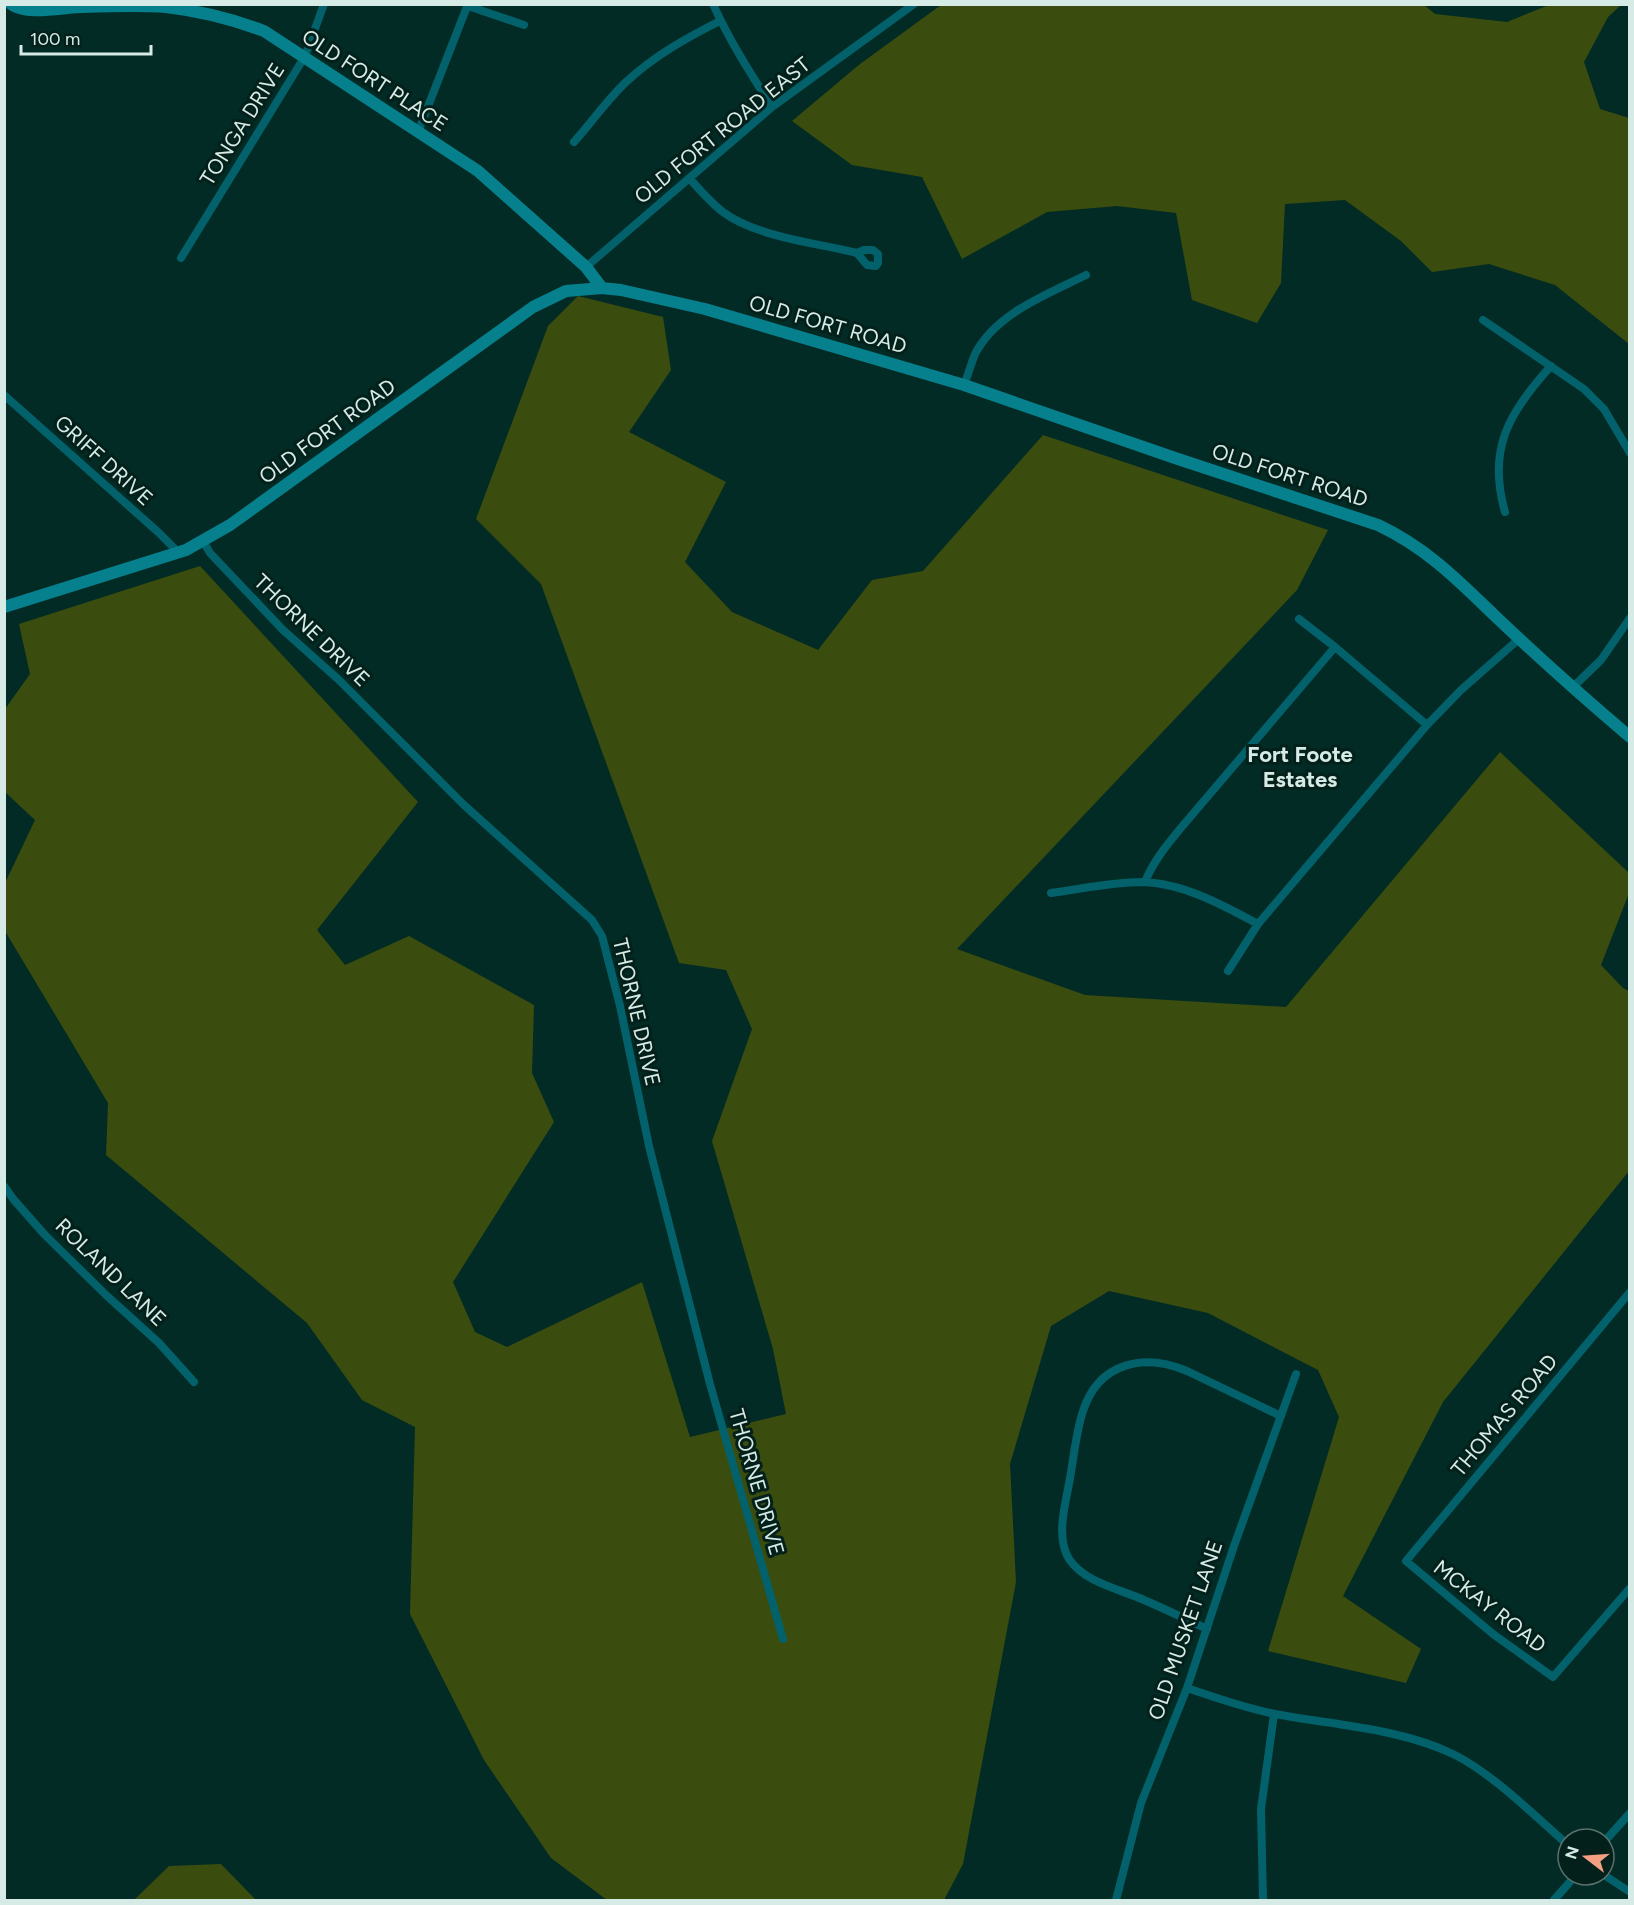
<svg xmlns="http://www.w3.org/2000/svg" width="1634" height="1905" font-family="Figtree,sans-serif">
  <rect width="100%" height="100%" fill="#032b25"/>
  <!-- green -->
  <path fill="#3b4d0e" d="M1423 4 1435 14 1507 22 1549 5H1621L1608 17 1584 62 1600 109 1629 118V344L1555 285 1489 264 1432 272 1401 241 1345 200 1285 204 1281 283 1257 323 1192 300 1176 213 1117 206 1047 212 962 259 922 177 852 165 792 121 860 64 941 5Z
    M578 296 663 317 671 370 629 432 726 482 685 562 732 612 818 650 872 580 923 571 1043 435 1328 530 1297 590 957 949 1085 995 1286 1007 1500 752 1629 873V893L1601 965 1623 988 1629 991V1171L1443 1402 1343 1596 1421 1649 1406 1683 1268 1651 1339 1417 1318 1370 1208 1313 1109 1291 1051 1326 1010 1464 1016 1582 963 1864 944 1900H607L551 1858 484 1760 410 1614 415 1427 362 1400 307 1323 106 1155 108 1103 5 931V883L35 820 5 792V709L30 674 19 624 200 566 418 802 317 930 345 965 409 936 534 1005 532 1073 554 1122 453 1282 475 1332 507 1347 642 1282 690 1437 786 1414 773 1349 712 1141 752 1029 726 970 679 963 541 584 476 519 548 326Z
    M221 1864 256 1900H134L169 1866Z"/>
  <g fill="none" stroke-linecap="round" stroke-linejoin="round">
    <!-- street -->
    <path stroke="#02616b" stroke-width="8" d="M713 4C729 40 751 74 772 107
      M468 6 524 25
      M418 132 468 4
      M574 142C591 123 607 100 626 82 654 56 686 38 720 21
      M690 179C700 190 711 203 723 212 756 237 817 243 857 253
      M864 250H873L878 254V263L876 266 867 265 857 253Z
      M181 258 305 56 324 4
      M586 267 772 107 914 4
      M1483 320 1584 389 1604 409 1630 453
      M964 385C968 375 971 364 975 354 996 313 1048 294 1086 275
      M4 395 158 532 178 552
      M1505 512C1487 449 1509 412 1551 366
      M203 541 210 553 283 630 339 680 464 805 592 920 602 936 620 1006 649 1146 710 1384 783 1639
      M1299 619 1335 647 1427 725
      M1573 687 1601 660 1630 618
      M1145 882C1153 862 1166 846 1180 829L1335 647
      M1051 893C1081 889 1112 882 1142 882 1183 883 1223 905 1258 924
      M1228 971 1258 924 1427 725 1461 690 1520 638
      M4 1186 14 1200 45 1235 106 1295 159 1343 194 1382
      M1630 1292 1406 1561 1493 1634 1553 1677 1630 1588
      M1207 1629C1186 1619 1165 1609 1144 1600 1120 1589 1085 1583 1069 1559 1055 1536 1066 1503 1070 1478 1074 1456 1076 1432 1083 1411 1099 1362 1144 1353 1187 1371L1281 1416
      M1187 1688C1216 1698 1245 1708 1275 1714 1333 1725 1399 1728 1453 1754 1492 1773 1535 1816 1568 1845
      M1604 1842 1630 1813
      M1604 1875 1630 1892
      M1116 1900 1141 1803 1187 1688 1234 1546 1296 1374
      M1263 1900 1261 1809 1274 1714
      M1554 1900 1576 1875"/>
    <!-- secondary -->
    <path stroke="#07808d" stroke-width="12" d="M11 4C28 16 63 7 83 7 111 6 139 5 166 7 201 11 232 19 264 31L478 171 586 267 602 288
      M4 607 186 550 230 525 533 307 566 291 602 288 621 290 705 309 964 385 1175 458 1378 525C1425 547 1457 579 1493 614 1537 656 1583 697 1630 737"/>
  </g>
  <g text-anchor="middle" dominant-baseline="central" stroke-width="6" stroke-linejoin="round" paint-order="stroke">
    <!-- street labels -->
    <g font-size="21" fill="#d7ebe6" stroke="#03201b">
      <text transform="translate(375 80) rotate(33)">OLD FORT PLACE</text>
      <text transform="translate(242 124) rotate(-58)">TONGA DRIVE</text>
      <text transform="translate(722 130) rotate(-39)">OLD FORT ROAD EAST</text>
      <text transform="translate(828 324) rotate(16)">OLD FORT ROAD</text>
      <text transform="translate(327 431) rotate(-36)">OLD FORT ROAD</text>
      <text transform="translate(104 460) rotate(42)">GRIFF DRIVE</text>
      <text transform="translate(1290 475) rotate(18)">OLD FORT ROAD</text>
      <text transform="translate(312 630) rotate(44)">THORNE DRIVE</text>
      <text transform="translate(637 1012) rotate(77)">THORNE DRIVE</text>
      <text transform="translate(111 1272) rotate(44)">ROLAND LANE</text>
      <text transform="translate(1504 1415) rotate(-50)">THOMAS ROAD</text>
      <text transform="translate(757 1482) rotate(74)">THORNE DRIVE</text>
      <text transform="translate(1490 1606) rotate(38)">MCKAY ROAD</text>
      <text transform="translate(1185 1630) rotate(-71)">OLD MUSKET LANE</text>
    </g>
    <!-- neighbourhood labels -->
    <g font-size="22" font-weight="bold" fill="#d7ebe6" stroke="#03201b">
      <text x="1300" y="754">Fort Foote<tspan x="1300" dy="25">Estates</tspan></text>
    </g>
  </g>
  <!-- border -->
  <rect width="1634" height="1905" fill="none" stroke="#d7ebe6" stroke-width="12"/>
  <!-- north arrow -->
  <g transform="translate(1586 1857) rotate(287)"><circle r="28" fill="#03201b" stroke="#58716c" stroke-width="1.5"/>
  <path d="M0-4.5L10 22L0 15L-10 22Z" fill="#f2a081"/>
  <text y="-9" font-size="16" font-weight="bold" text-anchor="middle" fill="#d7ebe6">N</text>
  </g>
  <!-- scale -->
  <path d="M21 45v9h130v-9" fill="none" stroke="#d7ebe6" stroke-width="3"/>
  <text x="30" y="45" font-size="18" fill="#d7ebe6" stroke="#03201b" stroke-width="4.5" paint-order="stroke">100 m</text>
</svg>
